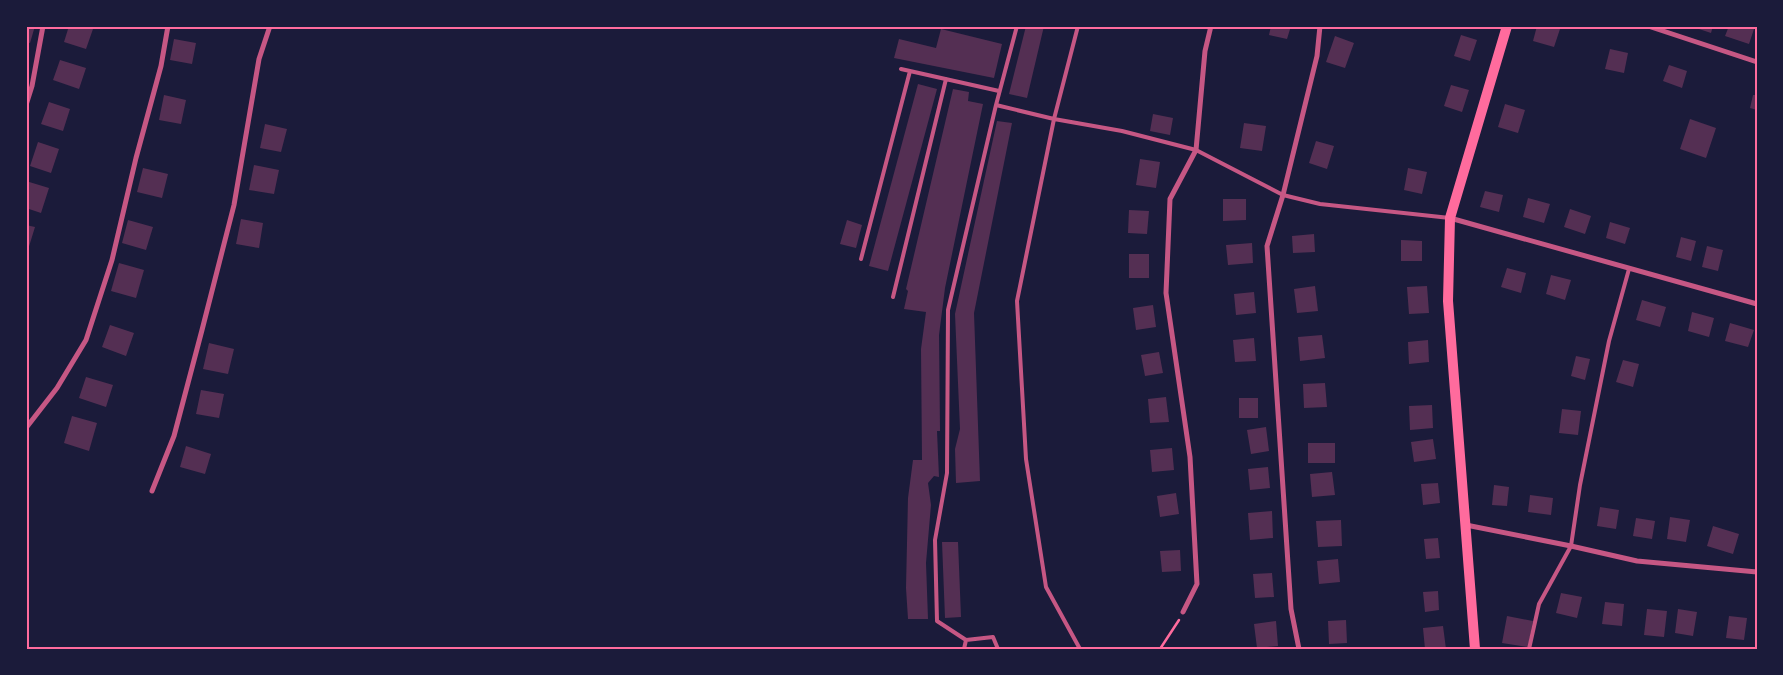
<svg xmlns="http://www.w3.org/2000/svg" width="1783" height="675" font-family="Roboto,sans-serif">
  <rect width="100%" height="100%" fill="#1b1b3a"/>
  <!-- building -->
  <path fill="#542f53" d="M26 26H35L30 43 26 42Z
    M69 26H84L93 29 86 49 64 42Z
    M1026 26H1044L1027 98 1009 94Z
    M1271 26H1291L1287 39 1269 35Z
    M1537 26H1551L1560 29 1554 47 1533 41Z
    M1690 26H1713L1711 33Z
    M1729 26H1755L1749 44 1725 36Z
    M941 29 1002 44 994 78 894 58 899 39 936 48Z
    M1461 35 1477 40 1470 61 1454 56Z
    M1335 36 1354 43 1345 68 1326 62Z
    M174 39 196 43 192 64 170 60Z
    M1610 49 1628 53 1624 73 1605 69Z
    M60 60 86 68 79 89 53 80Z
    M1669 65 1687 71 1682 88 1663 81Z
    M918 84 937 89 888 271 869 266Z
    M1451 85 1469 90 1462 112 1444 106Z
    M953 89 969 92 968 101 983 104 945 288 939 335 940 431H937L939 477 934 476 928 483 931 505 926 563 928 619H908L906 588 908 498 913 460H922L921 349 926 312 904 309 908 291 906 289Z
    M164 95 186 100 181 124 159 120Z
    M1753 95H1757V110L1750 108Z
    M49 102 70 109 63 131 41 124Z
    M1505 104 1525 110 1518 133 1498 127Z
    M1153 114 1173 118 1170 135 1150 131Z
    M1690 119 1716 128 1706 158 1680 149Z
    M997 121 1012 123 974 313 980 481 956 483 955 449 960 429 955 314Z
    M1244 123 1266 126 1262 151 1240 148Z
    M265 124 287 129 281 152 260 148Z
    M1316 141 1334 146 1327 169 1309 163Z
    M38 142 59 149 51 173 30 166Z
    M1140 159 1160 162 1156 188 1136 185Z
    M254 165 279 170 274 194 249 190Z
    M143 168 168 174 162 198 137 192Z
    M1408 168 1427 172 1422 194 1404 190Z
    M26 181 49 188 41 213 26 208Z
    M1485 191 1503 195 1499 212 1480 207Z
    M1528 198 1550 204 1544 223 1523 217Z
    M1223 199H1246V220L1223 221Z
    M1570 209 1591 216 1585 234 1564 227Z
    M1129 210 1149 211 1147 234 1128 233Z
    M241 219 263 223 259 248 236 244Z
    M128 220 153 227 146 250 122 243Z
    M847 220 862 225 856 248 840 244Z
    M1610 222 1630 228 1625 244 1606 238Z
    M26 225 35 227 27 253H26Z
    M1314 234 1315 252 1293 253 1292 236Z
    M1681 237 1696 241 1691 261 1676 257Z
    M1401 240 1422 241V261H1401Z
    M1252 243 1253 263 1228 265 1226 245Z
    M1707 246 1723 250 1718 271 1702 267Z
    M1129 254H1149V278H1129Z
    M119 263 144 270 136 298 111 291Z
    M1507 268 1526 273 1521 293 1501 287Z
    M1551 275 1571 280 1565 300 1546 294Z
    M1315 286 1318 311 1297 313 1294 289Z
    M1427 286 1429 313 1409 314 1407 287Z
    M1254 292 1256 313 1236 315 1234 294Z
    M1642 300 1666 307 1660 327 1636 320Z
    M1153 305 1156 327 1136 330 1133 308Z
    M1692 312 1714 318 1709 337 1688 331Z
    M1730 323 1754 330 1748 347 1725 341Z
    M110 325 134 333 126 356 102 347Z
    M1322 335 1325 358 1300 361 1298 337Z
    M1254 338 1256 361 1235 362 1233 340Z
    M1428 340 1429 362 1409 364 1408 342Z
    M209 343 234 349 228 374 203 369Z
    M1159 352 1163 373 1145 376 1141 355Z
    M1576 356 1590 359 1585 380 1571 376Z
    M1623 360 1639 364 1633 387 1616 382Z
    M86 377 113 385 106 407 79 398Z
    M1325 383 1327 407 1304 408 1303 384Z
    M201 390 224 394 219 418 196 414Z
    M1166 397 1169 422 1150 423 1148 399Z
    M1239 398H1258V418H1239Z
    M1432 405 1433 428 1410 430 1409 406Z
    M1562 409 1581 411 1578 435 1559 433Z
    M72 416 97 423 89 451 64 443Z
    M1266 427 1269 451 1251 454 1247 430Z
    M1433 439 1436 459 1414 462 1411 442Z
    M1308 443H1335V463H1308Z
    M186 446 211 454 205 474 180 467Z
    M1172 448 1174 470 1152 472 1150 450Z
    M1268 467 1270 488 1250 490 1248 469Z
    M1332 472 1335 495 1312 497 1310 474Z
    M1438 483 1440 503 1423 505 1421 484Z
    M1494 485 1509 487 1507 506 1492 505Z
    M1176 493 1179 514 1160 517 1157 496Z
    M1530 495 1553 498 1551 515 1528 512Z
    M1600 507 1619 510 1616 529 1597 526Z
    M1272 511 1273 538 1250 540 1248 513Z
    M1670 517 1690 520 1686 542 1667 539Z
    M1636 518 1655 521 1652 539 1633 536Z
    M1341 520 1342 546 1318 547 1316 521Z
    M1713 526 1739 534 1733 554 1707 546Z
    M1438 538 1440 558 1426 559 1424 539Z
    M942 542H958L961 617 945 618Z
    M1180 550 1181 571 1162 572 1160 551Z
    M1338 559 1340 582 1319 584 1317 561Z
    M1272 573 1274 597 1255 598 1253 574Z
    M1438 591 1439 610 1425 612 1423 592Z
    M1561 593 1582 597 1577 618 1556 613Z
    M1605 602 1624 604 1622 626 1602 624Z
    M1647 609 1667 611 1664 637 1644 635Z
    M1678 609 1697 612 1693 636 1675 633Z
    M1507 616 1533 621 1528 647 1502 643Z
    M1729 616 1747 618 1744 640 1726 638Z
    M1346 620 1347 643 1329 644 1328 621Z
    M1276 621 1278 646 1257 648 1254 624Z
    M1443 626 1446 649H1425L1423 628Z"/>
  <g fill="none" stroke-linecap="round" stroke-linejoin="round">
    <!-- path -->
    <path stroke="#ff6b9d" stroke-width="2.5" d="M1160 649 1179 620"/>
    <!-- service -->
    <path stroke="#c65784" stroke-width="4" d="M1078 26 1054 119 1017 301 1026 459 1046 587 1080 649
      M901 69 999 91
      M996 105 1054 119 1122 131 1196 150 1283 195 1320 204 1450 218
      M861 259 910 71
      M893 297 946 79
      M966 640 993 637 998 649
      M964 649 966 640 937 621 935 540 947 473 948 310 996 105 1017 26
      M1529 649 1539 604 1571 546 1580 485 1609 341 1629 269"/>
    <!-- minor -->
    <path stroke="#c65784" stroke-width="5" d="M1648 26 1757 62
      M26 105 32 86 43 26
      M1450 218 1757 304
      M26 428 57 388 86 340 112 260 136 158 161 66 168 26
      M152 491 174 436 202 330 234 205 259 59 270 26
      M1466 525 1571 546 1637 561 1757 572
      M1183 612 1197 584 1190 457 1166 293 1170 199 1196 150 1205 51 1211 26
      M1299 649 1291 609 1267 246 1283 195 1317 56 1320 26"/>
    <!-- secondary -->
    <path stroke="#ff6b9d" stroke-width="10" d="M1475 649 1448 301 1450 218 1507 26"/>
  </g>
  <!-- border -->
  <rect width="1783" height="675" fill="none" stroke="#1b1b3a" stroke-width="55"/>
  <rect x="28" y="28" width="1728" height="620" fill="none" stroke="#ff6b9d" stroke-width="2"/>
</svg>
